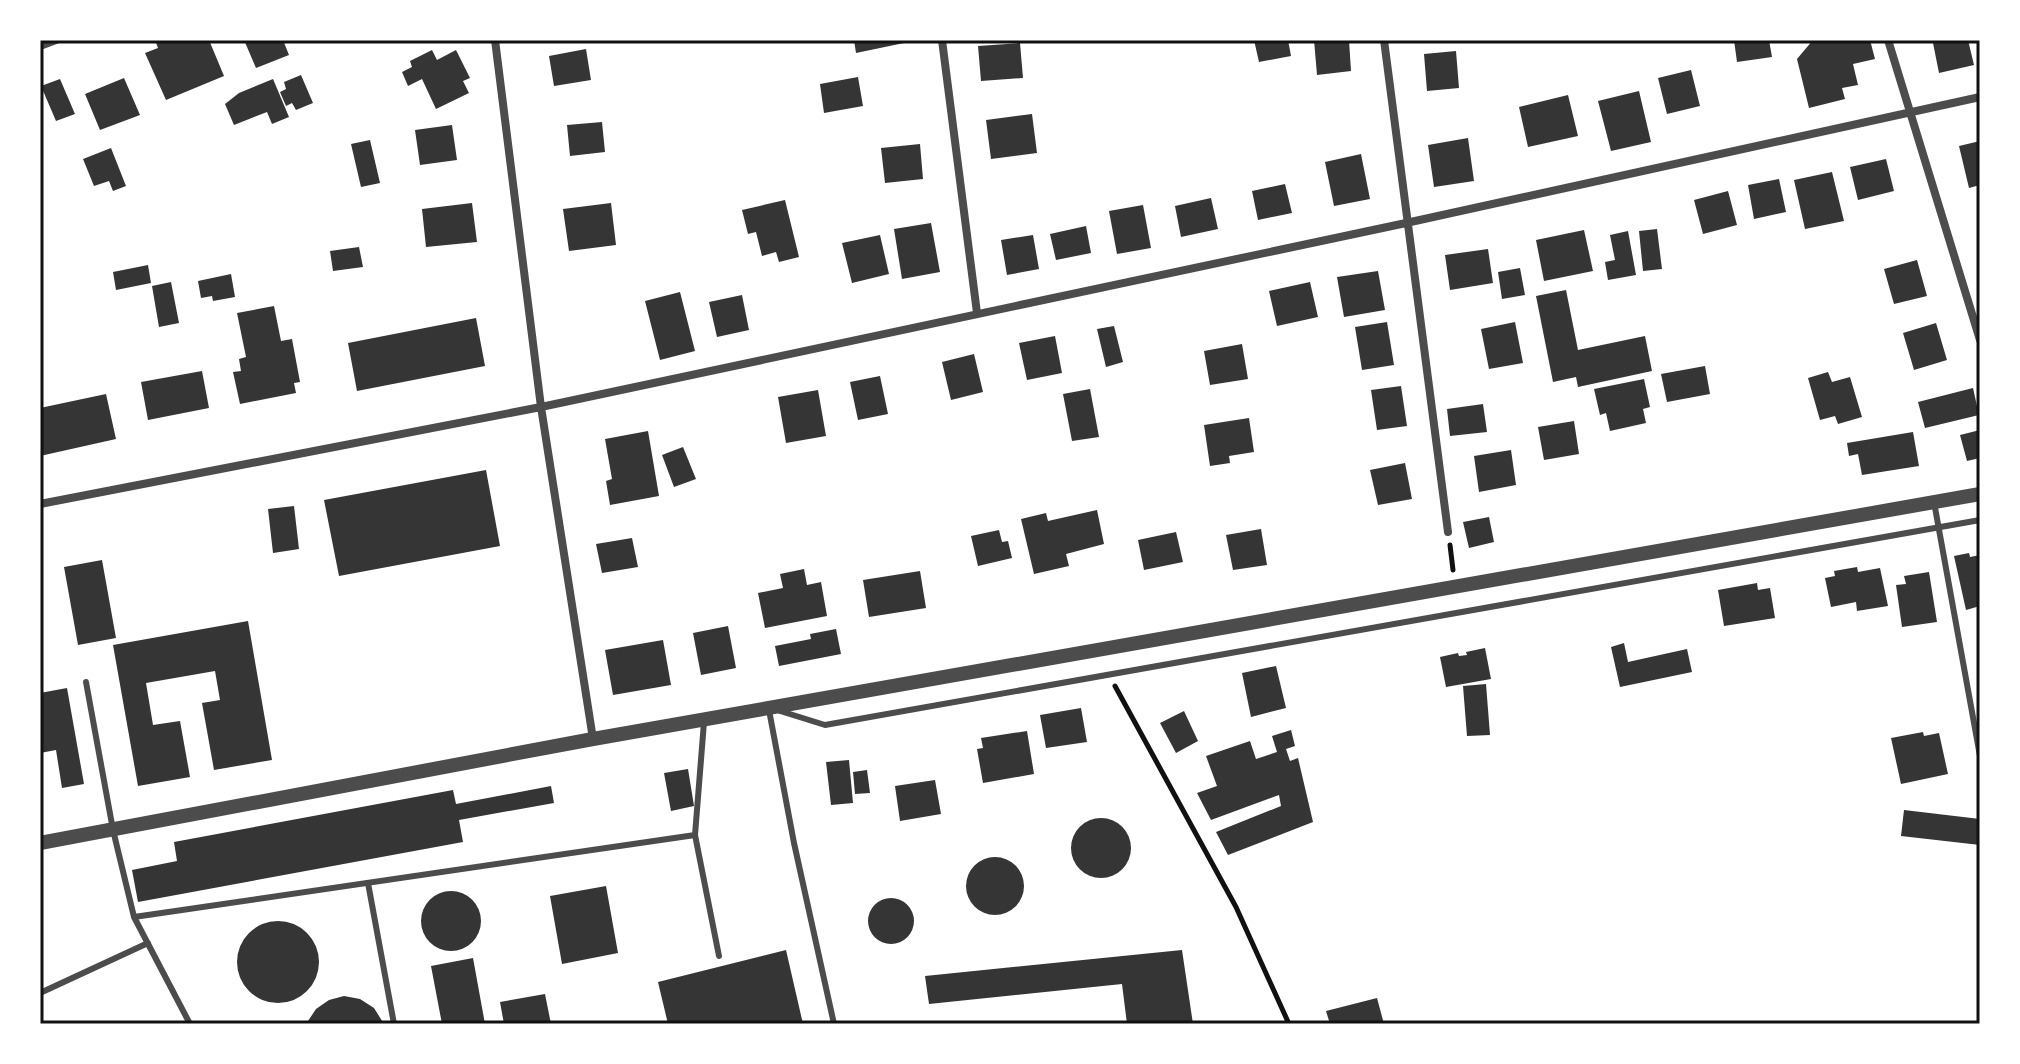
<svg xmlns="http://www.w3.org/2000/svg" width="2020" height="1064" font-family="Inter,sans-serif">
  <rect width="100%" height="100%" fill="#fff"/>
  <!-- building -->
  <path fill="#353535" d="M155 40H209L224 76 166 100 145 53 158 48Z
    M244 40H283L289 55 256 68Z
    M854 40H903L904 43 856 53Z
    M1254 40H1288L1291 56 1259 62Z
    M1314 40H1349L1351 71 1317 75Z
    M1734 40H1769L1772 57 1737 62Z
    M1813 40H1870L1875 59 1853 64 1858 85 1842 88 1845 99 1809 108 1797 59Z
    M1946 40H1968L1974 65 1939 73 1933 43Z
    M1020 43 1023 78 981 81 978 46Z
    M586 49 591 80 554 86 549 56Z
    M432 50 437 60 456 50 470 78 463 81 469 93 436 109 422 79 408 86 402 72 412 67 410 61Z
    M1456 51 1459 88 1427 91 1424 54Z
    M1691 70 1700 106 1667 114 1658 78Z
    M301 75 313 103 296 110 292 103 286 106 280 92 286 89 284 82Z
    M858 77 863 106 824 113 820 84Z
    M124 78 140 115 100 130 85 94Z
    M60 79 75 114 56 121 41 86Z
    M273 79 289 117 272 124 267 112 234 125 225 104 239 93Z
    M1639 91 1651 142 1611 151 1598 101Z
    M1568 95 1578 136 1528 147 1519 107Z
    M1032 114 1037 153 991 159 986 120Z
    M602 122 605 152 570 156 567 125Z
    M452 125 457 160 420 165 415 130Z
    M1468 138 1474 181 1434 187 1428 145Z
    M370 140 380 183 361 187 351 144Z
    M1980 141V185L1969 188 1959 146Z
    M920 144 923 179 885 183 881 148Z
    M111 148 126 186 113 191 109 181 94 186 83 159Z
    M1361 154 1370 199 1334 206 1325 162Z
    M1886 159 1894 191 1858 200 1850 167Z
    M1832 172 1844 221 1805 229 1794 180Z
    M1779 179 1786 212 1754 219 1748 185Z
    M1285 184 1292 213 1258 220 1252 191Z
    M1728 191 1737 225 1703 234 1694 200Z
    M1211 198 1218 229 1181 237 1175 206Z
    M785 200 799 257 779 262 776 252 762 256 756 232 748 234 742 210Z
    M472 203 477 242 426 247 422 209Z
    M611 203 616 245 569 251 563 209Z
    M1143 205 1151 248 1117 254 1109 211Z
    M931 223 940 272 902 279 894 229Z
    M1086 226 1091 253 1056 260 1050 234Z
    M1657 229 1662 269 1643 271 1639 231Z
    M1584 230 1593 271 1544 281 1536 240Z
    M1628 231 1636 275 1608 280 1605 262 1615 260 1610 235Z
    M880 235 889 274 852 283 842 243Z
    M1033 235 1039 269 1007 275 1001 240Z
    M359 247 363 267 333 271 330 251Z
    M1488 249 1493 283 1450 290 1445 255Z
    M1917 260 1927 296 1894 304 1884 269Z
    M148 265 151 283 116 290 113 272Z
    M1520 268 1525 295 1502 299 1498 272Z
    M1378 271 1385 310 1344 317 1337 277Z
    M231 274 235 297 213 301 212 296 201 298 198 281Z
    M171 282 179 323 159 327 152 286Z
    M1310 282 1318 317 1277 326 1269 291Z
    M1566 290 1578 350 1645 336 1652 371 1578 387 1576 377 1553 382 1536 296Z
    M680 292 695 351 660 360 645 301Z
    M742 295 749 330 717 337 709 302Z
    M274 306 281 341 292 339 300 382 294 383 296 393 240 404 233 372 241 371 239 359 246 357 237 313Z
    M476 318 485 366 357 391 348 343Z
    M1387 322 1394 365 1362 370 1355 327Z
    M1515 322 1523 363 1489 369 1481 329Z
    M1936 323 1947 360 1914 370 1903 333Z
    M1114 326 1123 362 1106 367 1097 329Z
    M1055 336 1062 373 1027 380 1019 343Z
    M1242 344 1248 379 1210 385 1204 351Z
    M974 354 983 392 951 400 942 362Z
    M1705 366 1710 394 1667 402 1661 374Z
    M202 371 209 408 148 420 141 382Z
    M1828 372 1832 382 1850 377 1862 417 1838 424 1835 416 1820 420 1808 378Z
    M880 376 888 414 858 420 850 382Z
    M1644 379 1650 407 1643 409 1646 423 1610 431 1606 413 1600 415 1594 389Z
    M1401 386 1407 426 1377 430 1371 390Z
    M1973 388 1979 415 1925 428 1918 402Z
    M1090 389 1099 437 1072 441 1063 394Z
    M818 390 826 436 786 443 778 397Z
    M106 394 116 439 40 456V408Z
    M1483 404 1487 432 1450 436 1447 409Z
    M1249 418 1254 452 1229 456 1230 463 1210 466 1204 425Z
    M1574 421 1579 454 1544 460 1538 427Z
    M1980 430V458L1967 461 1960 435Z
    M648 431 659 496 610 505 606 481 612 479 605 439Z
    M1913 432 1919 466 1862 475 1858 454 1849 456 1847 443Z
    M683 447 696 479 674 487 662 455Z
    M1511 450 1516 485 1479 492 1474 456Z
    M1405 463 1412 499 1378 505 1370 470Z
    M486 470 500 546 339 576 324 500Z
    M294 506 299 549 273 553 268 509Z
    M1097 510 1104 544 1066 554 1069 566 1034 574 1021 519 1046 513 1048 521Z
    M1489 517 1494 542 1469 548 1463 522Z
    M1261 529 1267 565 1233 570 1226 535Z
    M999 530 1002 542 1008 541 1012 558 978 566 971 536Z
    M1176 532 1183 562 1144 570 1138 540Z
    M632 538 638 567 602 573 596 544Z
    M1969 553 1970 557 1980 555V606L1966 610 1954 556Z
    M102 560 116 638 78 645 64 567Z
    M1857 567 1858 572 1880 568 1888 606 1857 611 1856 602 1831 607 1825 578 1835 576 1834 571Z
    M804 569 807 585 821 582 827 616 765 628 758 593 783 588 780 574Z
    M920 571 926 608 869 617 863 580Z
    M1929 572 1937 622 1902 627 1896 585 1906 584 1904 576Z
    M1757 583 1758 590 1770 588 1775 618 1724 626 1718 590Z
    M248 621 272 760 214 770 202 703 220 700 215 671 146 683 153 725 180 721 190 777 138 786 113 645Z
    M728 626 736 668 701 675 693 633Z
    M836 629 841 654 779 666 775 646 811 639 810 634Z
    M663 640 671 685 613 695 605 650Z
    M1624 643 1628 662 1687 649 1692 672 1620 687 1611 647Z
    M1485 648 1491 679 1446 687 1440 657 1458 653 1459 656 1467 655 1466 652Z
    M1276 666 1286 708 1251 717 1242 673Z
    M1486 684 1490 735 1467 736 1463 686Z
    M67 688 84 784 62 788 56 750 40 753V693Z
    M1081 708 1087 742 1046 748 1040 715Z
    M1184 711 1198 741 1176 753 1160 723Z
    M1291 730 1295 746 1286 749 1290 761 1298 758 1313 822 1228 855 1216 832 1281 806 1279 795 1211 820 1197 793 1217 786 1206 756 1250 741 1256 759 1277 752 1272 736Z
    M1027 731 1034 774 983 783 977 749 983 748 981 738Z
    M1923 732 1924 736 1939 733 1948 774 1901 784 1891 738Z
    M849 760 853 803 831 805 826 762Z
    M688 769 694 806 671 811 664 773Z
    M867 770 870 793 855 794 853 772Z
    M935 780 941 814 900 821 895 786Z
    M551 786 554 803 459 820 463 842 138 902 132 870 177 861 174 842 453 790 456 804Z
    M1904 810 1980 819V845L1901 836Z
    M1071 848a30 30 0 1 1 60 0a30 30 0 1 1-60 0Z
    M966 886a29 29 0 1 1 58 0a29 29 0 1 1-58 0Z
    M606 886 618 953 562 964 550 896Z
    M421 921a30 30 0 1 1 60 0a30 30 0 1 1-60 0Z
    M868 921a23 23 0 1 1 46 0a23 23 0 1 1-46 0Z
    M237 962a41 41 0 1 1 82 0a41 41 0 1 1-82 0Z
    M786 950 803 1024H668L658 982Z
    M1182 950 1193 1024H1127L1122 984 929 1004 925 976Z
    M473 958 485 1024H442L431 966Z
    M545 994 551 1024H504L500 1002Z
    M344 996 360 999 374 1008 384 1024H306L316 1009 329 1000Z
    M1377 998 1384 1024H1330L1326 1011Z"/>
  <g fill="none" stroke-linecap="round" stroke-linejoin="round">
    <!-- path -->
    <path stroke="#111" stroke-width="5" d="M1450 545 1453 570
      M1115 686 1236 907 1289 1024"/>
    <!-- service -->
    <path stroke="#4c4c4c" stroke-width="6" d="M1934 502 1980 756
      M86 682 113 830 134 917 190 1024
      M769 710 794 843 834 1024
      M777 710 825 725 1980 520
      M695 835 719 956
      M368 883 394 1024
      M134 917 695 835 704 722
      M40 993 148 943"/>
    <!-- minor -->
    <path stroke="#4c4c4c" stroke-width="8" d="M495 40 541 407 593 739
      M942 40 977 313
      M1384 40 1448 532
      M1888 40 1980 340
      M40 46 56 40
      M40 504 541 407 1406 223 1980 97"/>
    <!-- tertiary -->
    <path stroke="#4c4c4c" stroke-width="14" d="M40 843 593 739 1980 494"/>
  </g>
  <!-- border -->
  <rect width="2020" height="1064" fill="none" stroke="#ffffff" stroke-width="84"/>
  <rect x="42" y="42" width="1936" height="980" fill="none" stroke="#111" stroke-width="3"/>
</svg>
